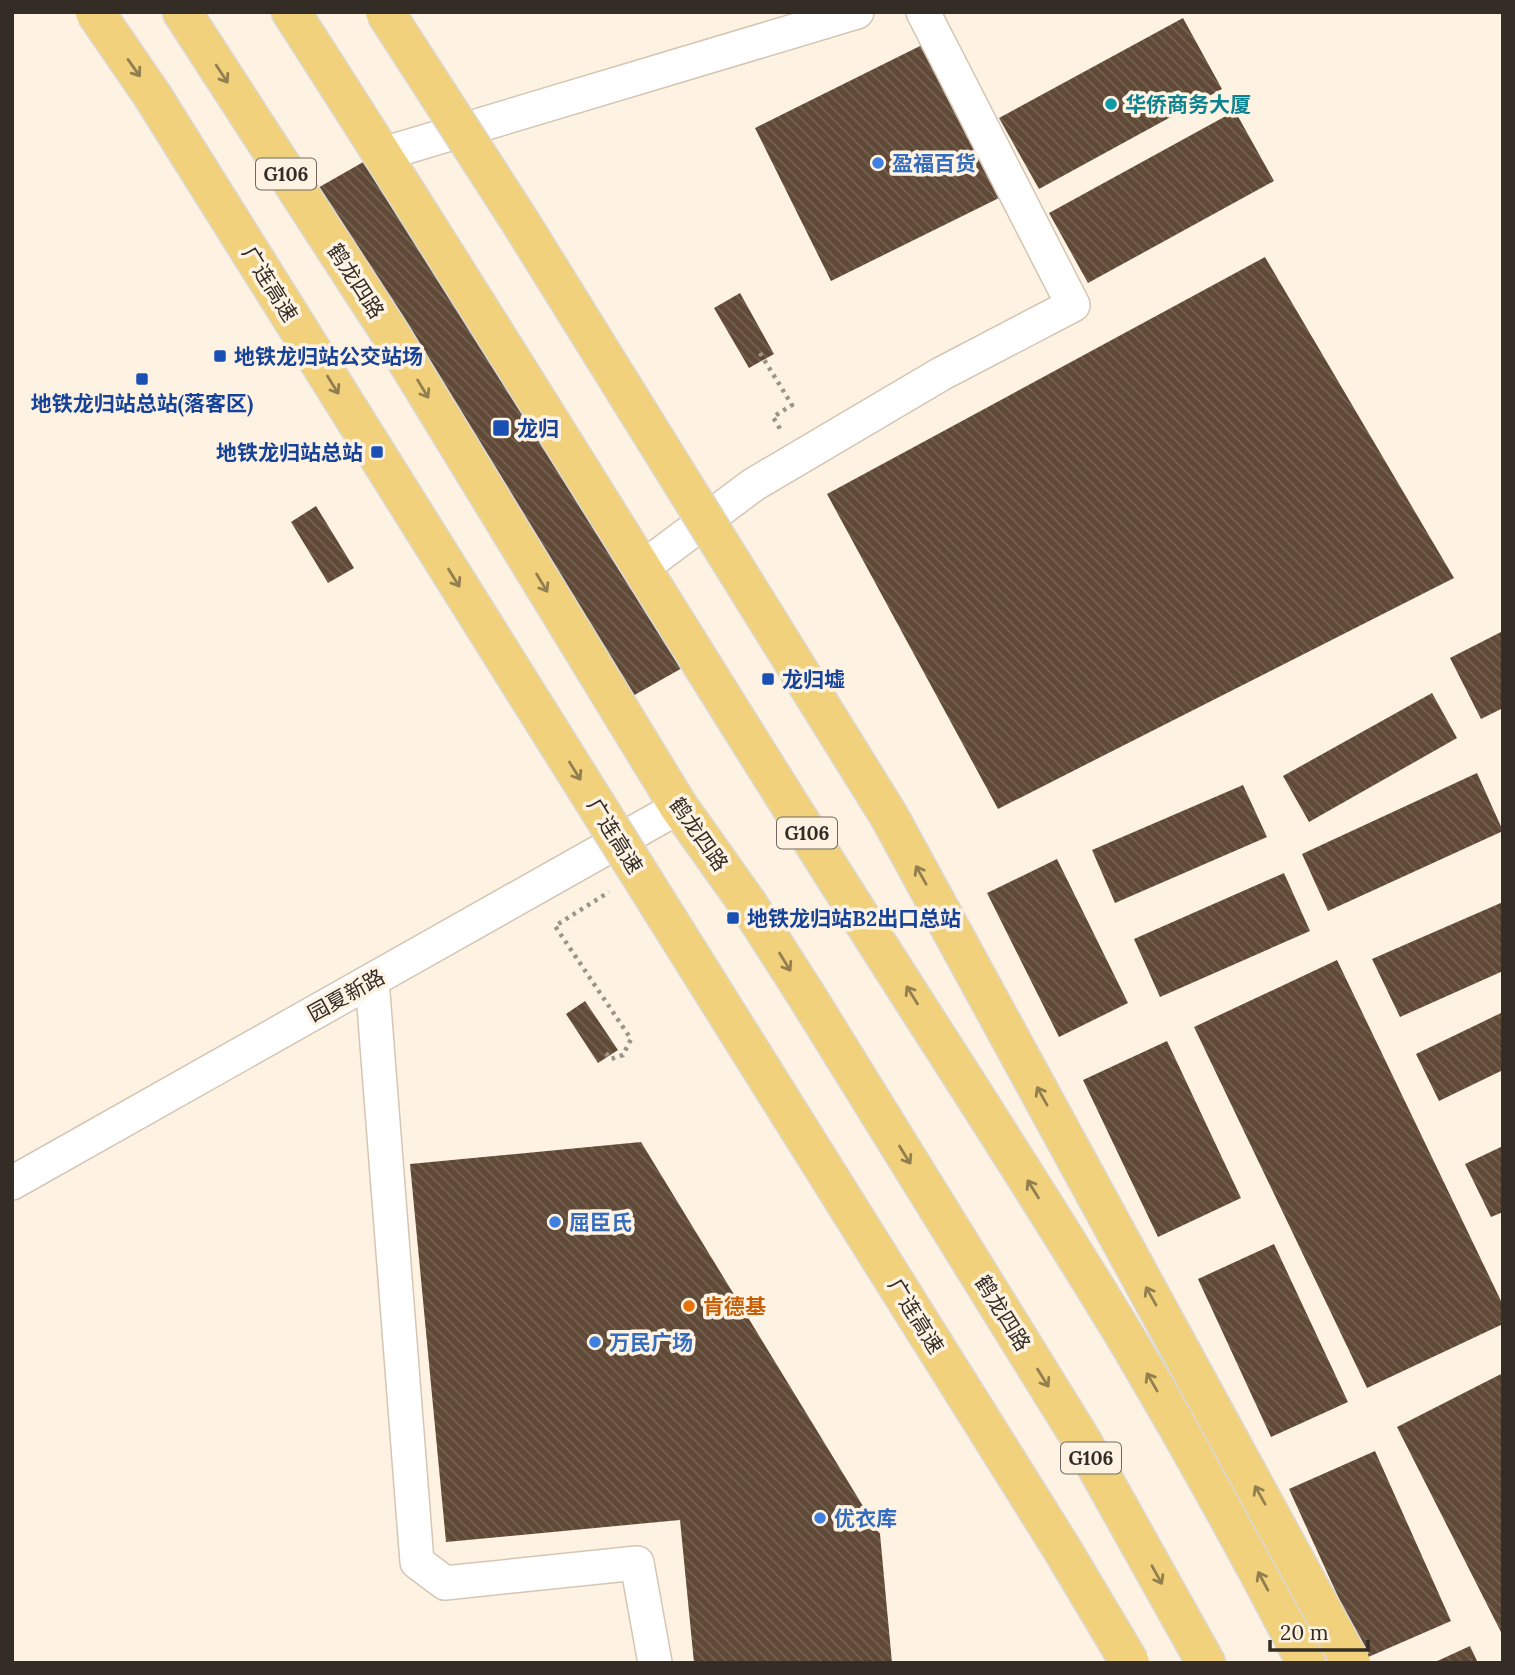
<svg xmlns="http://www.w3.org/2000/svg" width="1515" height="1675" font-family="Lora,'Noto Sans SC',serif">
  <defs>
    <pattern id="building-back-hatch" width="6" height="6" patternUnits="userSpaceOnUse" patternTransform="scale(1.75)"><rect width="6" height="6" fill="#604a37"/><path d="M-1 5l2 2M0 0l6 6M5-1l2 2" fill="none" stroke="#746252"/></pattern>
  </defs>
  <rect width="100%" height="100%" fill="#fef2e3"/>
  <!-- building -->
  <path fill="url(#building-back-hatch)" d="M1183 18 1222 89 1039 189 999 118Z
    M924 44 1001 197 831 281 755 128Z
    M1235 111 1274 181 1088 283 1049 213Z
    M386 149 684 667 615 706 316 189Z
    M1265 257 1454 578 998 809 827 494Z
    M740 293 774 354 749 368 714 308Z
    M316 506 354 568 328 583 291 522Z
    M1503 631V708L1481 719 1450 658Z
    M1432 693 1457 738 1309 822 1283 776Z
    M1477 773 1503 831 1328 911 1302 854Z
    M1243 785 1267 837 1115 903 1092 850Z
    M1057 859 1128 1003 1059 1037 987 893Z
    M1284 873 1310 931 1160 997 1134 939Z
    M1503 902V971L1400 1017 1372 959Z
    M1337 960 1503 1305V1324L1367 1388 1194 1027Z
    M585 1001 618 1050 598 1063 566 1014Z
    M1503 1012V1070L1439 1101 1416 1054Z
    M1167 1041 1241 1198 1158 1237 1083 1080Z
    M641 1142 880 1534 892 1663H694L680 1520 446 1542 410 1164Z
    M1503 1146V1212L1491 1217 1465 1164Z
    M1274 1244 1348 1402 1271 1437 1198 1279Z
    M1503 1373V1636L1397 1427Z
    M1375 1451 1451 1621 1366 1658 1289 1489Z
    M1470 1646 1478 1663H1433Z"/>
  <g fill="none" stroke-linecap="round" stroke-linejoin="round">
    <!-- minor casing -->
    <g stroke="#d5c6b4" stroke-width="36">
      <path id="minor" d="M383 154 857 12
        M642 568 753 485 941 374 1073 305 923 12
        M372 980 417 1562 445 1583 637 1563 655 1663
        M12 1183 679 807"/>
    </g>
    <!-- highway casing -->
    <g stroke="#dad9d8" stroke-width="41">
      <path id="highway" d="M182 12 388 330 679 807 748 904 808 998 1082 1441 1206 1663
        M291 12C469 288 640 567 815 845 920 1013 1030 1178 1132 1348 1193 1451 1251 1556 1306 1663"/>
    </g>
    <!-- path -->
    <path stroke="#9d9489" stroke-width="4.5" stroke-dasharray="3.5 5" stroke-linecap="butt" d="M760 353 792 405 773 417 782 432
      M606 1053 611 1059 623 1055 631 1039 555 926 609 892"/>
    <!-- minor -->
    <use href="#minor" stroke="#fff" stroke-width="33"/>
    <!-- highway -->
    <use href="#highway" stroke="#f1d17b" stroke-width="38"/>
    <!-- highway-bridge casing -->
    <g stroke="#dad9d8" stroke-width="41" stroke-linecap="butt">
      <path id="highway-bridge" d="M95 12 152 95 1062 1549 1130 1663
        M385 12 521 223 889 816 1351 1663"/>
    </g>
    <!-- highway-bridge -->
    <use href="#highway-bridge" stroke="#f1d17b" stroke-width="38"/>
  </g>
  <!-- one-way arrows -->
  <defs><path id="oneway-shaft" d="M-6 0H5M1.5-3L5.5 0L1.5 3" fill="none" stroke-width="1.6" stroke-linecap="round" stroke-linejoin="round" transform="scale(1.75)"/></defs>
  <g stroke="#927f50">
    <use href="#oneway-shaft" transform="translate(134 68) rotate(55)"/>
    <use href="#oneway-shaft" transform="translate(222 74) rotate(57)"/>
    <use href="#oneway-shaft" transform="translate(333 385) rotate(58)"/>
    <use href="#oneway-shaft" transform="translate(423 389) rotate(59)"/>
    <use href="#oneway-shaft" transform="translate(454 578) rotate(58)"/>
    <use href="#oneway-shaft" transform="translate(542 583) rotate(59)"/>
    <use href="#oneway-shaft" transform="translate(575 771) rotate(58)"/>
    <use href="#oneway-shaft" transform="translate(921 875) rotate(-119)"/>
    <use href="#oneway-shaft" transform="translate(785 962) rotate(58)"/>
    <use href="#oneway-shaft" transform="translate(912 995) rotate(-122)"/>
    <use href="#oneway-shaft" transform="translate(1042 1096) rotate(-119)"/>
    <use href="#oneway-shaft" transform="translate(905 1155) rotate(58)"/>
    <use href="#oneway-shaft" transform="translate(1033 1189) rotate(-122)"/>
    <use href="#oneway-shaft" transform="translate(1151 1296) rotate(-119)"/>
    <use href="#oneway-shaft" transform="translate(1043 1378) rotate(58)"/>
    <use href="#oneway-shaft" transform="translate(1152 1382) rotate(-120)"/>
    <use href="#oneway-shaft" transform="translate(1260 1495) rotate(-119)"/>
    <use href="#oneway-shaft" transform="translate(1157 1575) rotate(61)"/>
    <use href="#oneway-shaft" transform="translate(1263 1581) rotate(-118)"/>
  </g>
  <!-- markers -->
  <circle fill="#0f9aa8" stroke="#fef2e3" stroke-width="2.5" cx="1111" cy="104" r="7"/>
  <g fill="#3f7fe0" stroke="#fef2e3" stroke-width="2.5">
    <circle cx="878" cy="163" r="7"/>
    <circle cx="555" cy="1222" r="7"/>
    <circle cx="595" cy="1342" r="7"/>
    <circle cx="820" cy="1518" r="7"/>
  </g>
  <g fill="#1a4fb4" stroke="#fef2e3" stroke-width="2.5">
    <rect x="213" y="349" width="14" height="14" rx="3.5"/>
    <rect x="135" y="372" width="14" height="14" rx="3.5"/>
    <rect x="492" y="419" width="18" height="18" rx="3.5"/>
    <rect x="370" y="445" width="14" height="14" rx="3.5"/>
    <rect x="761" y="672" width="14" height="14" rx="3.5"/>
    <rect x="726" y="911" width="14" height="14" rx="3.5"/>
  </g>
  <circle fill="#e8710a" stroke="#fef2e3" stroke-width="2.5" cx="689" cy="1306" r="7"/>
  <g text-anchor="middle" dominant-baseline="central" stroke-width="7" stroke-linejoin="round" paint-order="stroke">
    <!-- shield labels -->
    <g fill="#fef2e3" stroke="#70685f" stroke-width="2">
      <rect x="256" y="158.5" width="60" height="31" rx="5"/>
      <rect x="777" y="817.5" width="60" height="31" rx="5"/>
      <rect x="1061" y="1442.5" width="60" height="31" rx="5"/>
    </g>
    <g font-size="19" font-weight="bold" fill="#332d26">
      <text x="286" y="174">G106</text>
      <text x="807" y="833">G106</text>
      <text x="1091" y="1458">G106</text>
    </g>
    <!-- culture labels -->
    <g font-size="21" font-weight="bold" fill="#0d838f" stroke="#fef2e3" text-anchor="start">
      <text x="1125" y="104">华侨商务大厦</text>
    </g>
    <!-- shop labels -->
    <g font-size="21" font-weight="bold" fill="#366cbe" stroke="#fef2e3" text-anchor="start">
      <text x="892" y="163">盈福百货</text>
      <text x="569" y="1222">屈臣氏</text>
      <text x="609" y="1342">万民广场</text>
      <text x="834" y="1518">优衣库</text>
    </g>
    <!-- street labels -->
    <g font-size="21" fill="#332d26" stroke="#fef2e3">
      <text transform="translate(356 281) rotate(57)">鹤龙四路</text>
      <text transform="translate(270 284) rotate(58)">广连高速</text>
      <text transform="translate(699 834) rotate(55)">鹤龙四路</text>
      <text transform="translate(615 836) rotate(58)">广连高速</text>
      <text transform="translate(346 995) rotate(-29)">园夏新路</text>
      <text transform="translate(1003 1313) rotate(58)">鹤龙四路</text>
      <text transform="translate(916 1316) rotate(58)">广连高速</text>
    </g>
    <!-- transit labels -->
    <g font-size="21" font-weight="bold" fill="#164399" stroke="#fef2e3" text-anchor="start">
      <text x="234" y="356">地铁龙归站公交站场</text>
      <text x="142" y="403" text-anchor="middle">地铁龙归站总站(落客区)</text>
      <text x="517" y="428">龙归</text>
      <text x="363" y="452" text-anchor="end">地铁龙归站总站</text>
      <text x="782" y="679">龙归墟</text>
      <text x="747" y="918">地铁龙归站B2出口总站</text>
    </g>
    <!-- food labels -->
    <g font-size="21" font-weight="bold" fill="#c56008" stroke="#fef2e3" text-anchor="start">
      <text x="703" y="1306">肯德基</text>
    </g>
  </g>
  <!-- border -->
  <rect width="1515" height="1675" fill="none" stroke="#332d26" stroke-width="28"/>
  <!-- scale -->
  <path d="M1270 1640v10h98v-10" fill="none" stroke="#332d26" stroke-width="3.5"/>
  <text x="1280" y="1640" font-size="21" fill="#332d26" stroke="#fef2e3" stroke-width="5" paint-order="stroke">20 m</text>
</svg>
